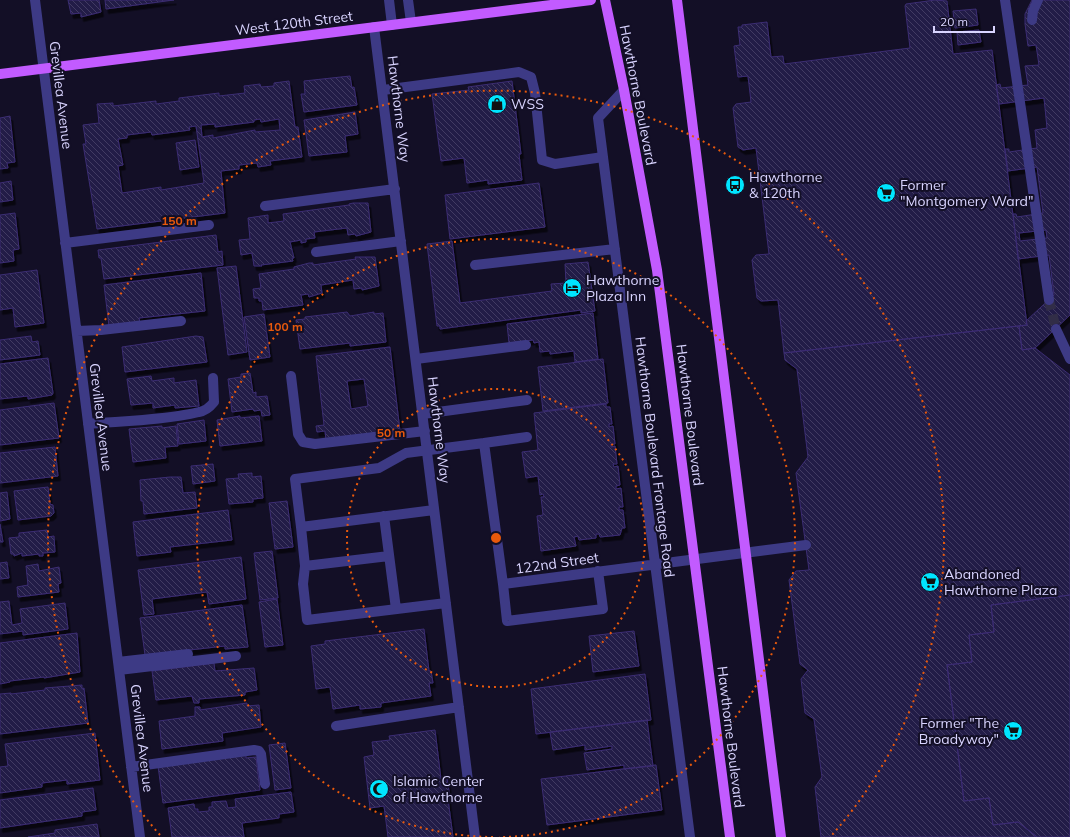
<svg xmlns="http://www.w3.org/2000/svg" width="1070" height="837" font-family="Mulish,sans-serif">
  <defs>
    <pattern id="building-back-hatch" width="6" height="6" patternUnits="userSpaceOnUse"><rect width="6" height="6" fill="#241b47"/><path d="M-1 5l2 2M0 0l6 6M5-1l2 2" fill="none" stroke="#433b63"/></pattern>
    <filter id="shadow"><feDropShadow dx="2.5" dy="4.5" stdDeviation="0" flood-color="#0009"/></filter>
  </defs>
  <rect width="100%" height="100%" fill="#130f26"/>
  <!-- building -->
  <path fill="url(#building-back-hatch)" stroke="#3b2d73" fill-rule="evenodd" filter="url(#shadow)" d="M68 0H99L101 12 81 17V13L71 14Z
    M105 0H174L106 9Z
    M935 0 947 1 953 54 992 50 1027 325 784 353 778 300 761 301 757 298 752 260 756 255 769 254 756 148 743 150 738 147 733 108 736 104 751 102 748 76 738 77 734 46 740 45 738 27H742V25L767 22 771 57 783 56 784 64 910 48 905 6 906 4Z
    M1032 0H1070V315L1035 348 1022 350 1019 326 1027 325 1026 321 1054 295 1049 255 1018 259 1013 214H1016L1017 217 1043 213 1037 167 1008 171 1005 149H1009V152L1037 148 1035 130 1047 128 1044 98 999 104 996 85 1000 84 1001 88 1028 85 1025 66 1039 65 1036 45 1028 46 1025 24V14ZM1046 230 1047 238 1020 241 1019 233Z
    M976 9 978 25 955 28 953 11Z
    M979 30 981 42 958 45 957 32Z
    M350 76 352 88 354 87 357 105 304 112 301 94H305L304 81Z
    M289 81 295 127H298L302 157 270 161 271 165 258 167 257 163 239 165V169L221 171 225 213 97 229 83 144H86L83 125 99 123 97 104 113 103V106L156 101V104L179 101V98L219 93V96L245 93 244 86 260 84 261 87 274 86V83ZM260 119 261 122 279 119 280 130 255 132V130L213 138V135L202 137 201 125 215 124V127L254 122V120ZM196 126 204 183 161 190V187L122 193 118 166 123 165 118 139 127 138V135L151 132 152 135 190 130 189 127Z
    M512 81 521 154H519L522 180 488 184V180L467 183 464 158 441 161 432 94 469 90 468 87Z
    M355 112 358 134 345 136 347 152 309 156 304 120Z
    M10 116 15 162 7 163 8 168 0 169V118Z
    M195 140 199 167 180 170 176 143Z
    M11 181 13 200 0 202V183Z
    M539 183 545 227 450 239 445 195Z
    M353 203H368L371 232 356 236 355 234 348 235 347 228 314 232 315 238 306 239V242L301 243V240L290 242 294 258H292L293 261 261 265 262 266H254L252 253 241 255 239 240 250 239 248 218 268 215V223L284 221 283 214 349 205V204Z
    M15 213 19 249 13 250 14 261 0 263V215Z
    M216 235 218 252 222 251 223 265 104 279 101 258H99L98 250Z
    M452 241 460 303 552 291 551 284 566 283 565 264 588 262 595 311 581 313V310L440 329V326H437L427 244Z
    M355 257H375L379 286 362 290V288L354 289 353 280 321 285 322 293 309 297 308 294 301 295 303 305 263 310 262 301H259V298H254L253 289 261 288 259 274 294 269V267L309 263H313V265L356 259Z
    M236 266 247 352 228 355 217 268Z
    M37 270 44 323 15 327 13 308 0 310V275Z
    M201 273 205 311 139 318 140 323 109 326 104 285Z
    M347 312 350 316 374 312V314L383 313 386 342 350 346V343L300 349 296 320 305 319V317Z
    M593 313 598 359 575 362 574 351 550 354V351L540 352 539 342 534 343 533 340 509 343 507 324Z
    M264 314 270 357 250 360 244 317Z
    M1019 326 1022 350 1035 348 1070 375V595L991 605 994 632 969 635 972 662 947 665 964 801 989 798 993 825 1018 822 1037 837H821L815 787 822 777 814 719 805 713 801 679 808 670 800 664 789 580 796 571 809 570 796 473 808 457 797 369 785 360 784 353Z
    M31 336 32 342 38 341 40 355 0 360V340Z
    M196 336 203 337 207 362 125 372 122 347Z
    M390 347 400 431 326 440 325 431 317 432 316 426 324 425 316 356ZM364 379 368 406 351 409 347 381Z
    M48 358 53 393 52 395 28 399V396L0 399V364Z
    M603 359 608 403 543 411 538 367Z
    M250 373 253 393 256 392V397L267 396 270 415 262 416 261 410 254 411 253 409 232 412 228 379 241 377V374Z
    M151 376 152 381 174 378V383L196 380 199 406 175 408V405L153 408V403L131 405 127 379Z
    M54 403 59 438 0 445V410Z
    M606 404V407H610L612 424H609V427L613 426 615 444H611V447L615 446 617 464H613L614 467 618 466 620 485 616 486V489L621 488 623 507H619V510H623L625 528H622L620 535 600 537 599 534H596V538L579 540 578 536 574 537 576 546 541 551 537 516 543 515 541 497H544L543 494 540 495 538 476 526 478 522 452 538 450 534 413Z
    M240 416V418L259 416 262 441 220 446 217 420Z
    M204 420 206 441 179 444 177 424Z
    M162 426V428L176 426 178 446 165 447 166 458 133 462 129 429Z
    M55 447 58 476 0 483V453Z
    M213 464 215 481 193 484 191 466Z
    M252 473V477L261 476 263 498 253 499V502L229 504 226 479 239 478 238 474Z
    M170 477H181L183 493 195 492 197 508 144 514 143 501H141L140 480Z
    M48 487 50 504 53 505 54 513 51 516 18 520 14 491Z
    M7 492 10 519 0 521V493Z
    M287 501 293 547 275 549 269 503Z
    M228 510 232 540 170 547 171 552 137 556 133 522Z
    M0 524 3 542H0Z
    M47 530 48 537 54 536 55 552 43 553V556H39V554L22 556V553L14 556V554H11L9 538 19 537V533Z
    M272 551 278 598 260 600 254 553Z
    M241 557 246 599 209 604 207 592 152 599 154 614 144 615 138 570Z
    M7 562 9 578 0 579V563Z
    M38 564 39 571 59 567 61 583 58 584 59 592 18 597 17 587 28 585 26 566Z
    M1070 595V837H1037L1018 822 993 825 989 798 964 801 947 665 972 662 969 635 994 632 991 605Z
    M277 599 283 645 265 647 259 602Z
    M9 601 12 625 22 623 20 609 65 603 68 629 23 635V631L0 634V602Z
    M242 605 248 647 225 649V646L145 655 140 618Z
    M424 629 429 671H431L433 683H429L431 696 381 703V707L360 709V705L333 709 330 687 316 689 311 646 325 644V641Z
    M634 631 639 666 593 672 589 636Z
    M77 633 80 672 44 678V677L10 681V682L0 684V643Z
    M214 663 215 671 254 668 257 690 245 692V695L199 699V703H194L192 696 156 700 152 671Z
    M645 674 651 720 536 734 531 689Z
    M82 685V689L84 688 88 723 0 734V694L11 693V694L45 690V688Z
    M247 703V706L259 705 261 727 222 733 223 741 162 749 159 721 195 716V707H200V710Z
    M647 720 653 766 624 769V765L587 770 584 753 612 749V746L585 750V745L553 750 550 732Z
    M435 730 441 779 447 778 450 798 448 799 453 837H388L384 806 370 808 364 757 374 755 372 742 390 740 389 736Z
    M95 733 100 780 67 784V780L42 783V787L0 793V767L8 766 5 744Z
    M285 743 291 788 275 790 269 745Z
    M246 755V758L256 757 260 790 163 803 158 766Z
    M656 765 662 810 547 825 541 779Z
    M93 788 96 810 82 812V816L0 828V800Z
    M291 792 294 812 279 814V818L242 823 244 837H172L168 808 194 804 195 809H198V812L209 811V807H212V802L226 801 228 808 236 807 235 799Z
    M97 824 99 837H28L55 833V830Z"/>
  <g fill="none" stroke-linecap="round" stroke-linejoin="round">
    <!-- minor-tunnel -->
    <path stroke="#312d47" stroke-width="10" stroke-dasharray="10 5" stroke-linecap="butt" d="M1049 300 1056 329"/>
    <!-- minor -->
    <path stroke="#3d3a85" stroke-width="10" d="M35 0 140 837
      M389 0 392 25
      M408 0 411 22
      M1005 0 1049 300
      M1032 20 1033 11 1038 0
      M374 27 475 837
      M383 90 519 72 531 77 535 93 542 160 555 164 603 157
      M624 90 598 118 690 837
      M265 206 395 189
      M65 243 209 225
      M316 252 401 241
      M475 265 615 249
      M1056 329 1070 359
      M77 331 101 330 181 321
      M416 359 526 345
      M291 376 298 434 303 442 315 444 425 431
      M423 414 527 400
      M88 424C123 421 166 420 199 412 206 411 210 407 214 402L213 378
      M484 443 527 437
      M434 510 301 527 305 566 303 584 307 620 446 603
      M384 516 396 609
      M301 527 295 479 379 468 406 453 484 443 503 584 806 545
      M305 566 389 556
      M503 584 507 621 603 609 598 571
      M118 662 188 654
      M119 670 236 656
      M336 726 459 707
      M131 767 254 750 259 751 261 754 265 784"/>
    <!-- major -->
    <path stroke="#c25bff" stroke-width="10" d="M605 0 624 90 657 270 730 837
      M677 0 781 837
      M0 74 591 0"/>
  </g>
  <!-- distance rings -->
  <g fill="none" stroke="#e8590c" stroke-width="2" stroke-dasharray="2 4">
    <circle cx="496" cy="538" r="149"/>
    <path d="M493 837A299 299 0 1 1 499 837"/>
    <path d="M160 835A448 448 0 1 1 832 835"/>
  </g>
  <!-- icons -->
  <defs>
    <g id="shop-disc" transform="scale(1)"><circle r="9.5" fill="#00e5ff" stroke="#130f26"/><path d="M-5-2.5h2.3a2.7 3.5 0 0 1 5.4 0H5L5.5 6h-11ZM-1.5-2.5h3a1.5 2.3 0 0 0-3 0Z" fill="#111"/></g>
    <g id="bus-disc" transform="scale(1)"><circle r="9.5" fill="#00e5ff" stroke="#130f26"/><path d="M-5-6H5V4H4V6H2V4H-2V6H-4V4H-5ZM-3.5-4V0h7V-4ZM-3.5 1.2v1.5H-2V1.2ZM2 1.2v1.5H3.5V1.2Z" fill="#111"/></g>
    <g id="supermarket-disc" transform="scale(1)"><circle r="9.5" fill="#00e5ff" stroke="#130f26"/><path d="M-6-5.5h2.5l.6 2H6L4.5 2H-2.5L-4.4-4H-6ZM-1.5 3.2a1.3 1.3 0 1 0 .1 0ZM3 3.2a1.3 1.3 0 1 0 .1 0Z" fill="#111"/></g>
    <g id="hotel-disc" transform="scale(1)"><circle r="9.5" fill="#00e5ff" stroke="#130f26"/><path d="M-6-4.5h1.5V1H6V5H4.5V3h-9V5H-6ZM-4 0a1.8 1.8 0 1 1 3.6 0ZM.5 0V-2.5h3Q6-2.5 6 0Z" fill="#111"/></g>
    <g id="mosque-disc" transform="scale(1)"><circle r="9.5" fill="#00e5ff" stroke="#130f26"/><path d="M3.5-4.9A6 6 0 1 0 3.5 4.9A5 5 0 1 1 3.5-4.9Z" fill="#111"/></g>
  </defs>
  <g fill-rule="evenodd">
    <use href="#shop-disc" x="497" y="104"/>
    <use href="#bus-disc" x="735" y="185"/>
    <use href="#supermarket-disc" x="886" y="193"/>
    <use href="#hotel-disc" x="572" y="288"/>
    <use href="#supermarket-disc" x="930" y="582"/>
    <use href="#supermarket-disc" x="1013" y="731"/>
    <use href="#mosque-disc" x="379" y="789"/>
  </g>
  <g text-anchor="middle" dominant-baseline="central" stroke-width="4" stroke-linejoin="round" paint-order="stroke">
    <!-- street labels -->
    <g font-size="14" fill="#d9d4ff" stroke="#130f26">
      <text transform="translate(294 23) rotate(-7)">West 120th Street</text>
      <text transform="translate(61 95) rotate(83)">Grevillea Avenue</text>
      <text transform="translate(638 95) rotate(79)">Hawthorne Boulevard</text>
      <text transform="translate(399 109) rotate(83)">Hawthorne Way</text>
      <text transform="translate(690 415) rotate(83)">Hawthorne Boulevard</text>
      <text transform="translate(101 417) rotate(83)">Grevillea Avenue</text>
      <text transform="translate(439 430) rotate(83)">Hawthorne Way</text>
      <text transform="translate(655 457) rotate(83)">Hawthorne Boulevard Frontage Road</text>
      <text transform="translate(557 563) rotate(-8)">122nd Street</text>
      <text transform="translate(731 737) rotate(83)">Hawthorne Boulevard</text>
      <text transform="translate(142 738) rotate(83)">Grevillea Avenue</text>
    </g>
    <!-- poi labels -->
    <g font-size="14" fill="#d9d4ff" stroke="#130f26" text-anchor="start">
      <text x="511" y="104">WSS</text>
      <text x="749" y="177">Hawthorne<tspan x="749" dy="16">&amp; 120th</tspan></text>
      <text x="900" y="185">Former<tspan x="900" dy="16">"Montgomery Ward"</tspan></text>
      <text x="586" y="280">Hawthorne<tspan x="586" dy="16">Plaza Inn</tspan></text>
      <text x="944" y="574">Abandoned<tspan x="944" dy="16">Hawthorne Plaza</tspan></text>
      <text x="999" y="723" text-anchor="end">Former "The<tspan x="999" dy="16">Broadyway"</tspan></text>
      <text x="393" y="781">Islamic Center<tspan x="393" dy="16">of Hawthorne</tspan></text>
    </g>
  </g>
  <circle cx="496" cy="538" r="6" fill="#e8590c" stroke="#130f26" stroke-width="2"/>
  <g font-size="12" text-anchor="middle" font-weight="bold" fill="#e8590c" stroke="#130f26" stroke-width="4" stroke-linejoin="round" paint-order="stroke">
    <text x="179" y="225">150 m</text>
    <text x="285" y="331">100 m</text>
    <text x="391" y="437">50 m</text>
  </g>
  <!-- scale -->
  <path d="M934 26v6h60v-6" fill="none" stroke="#d9d4ff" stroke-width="2"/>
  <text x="940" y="26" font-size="12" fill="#d9d4ff" stroke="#130f26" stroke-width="3" paint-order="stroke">20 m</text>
</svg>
